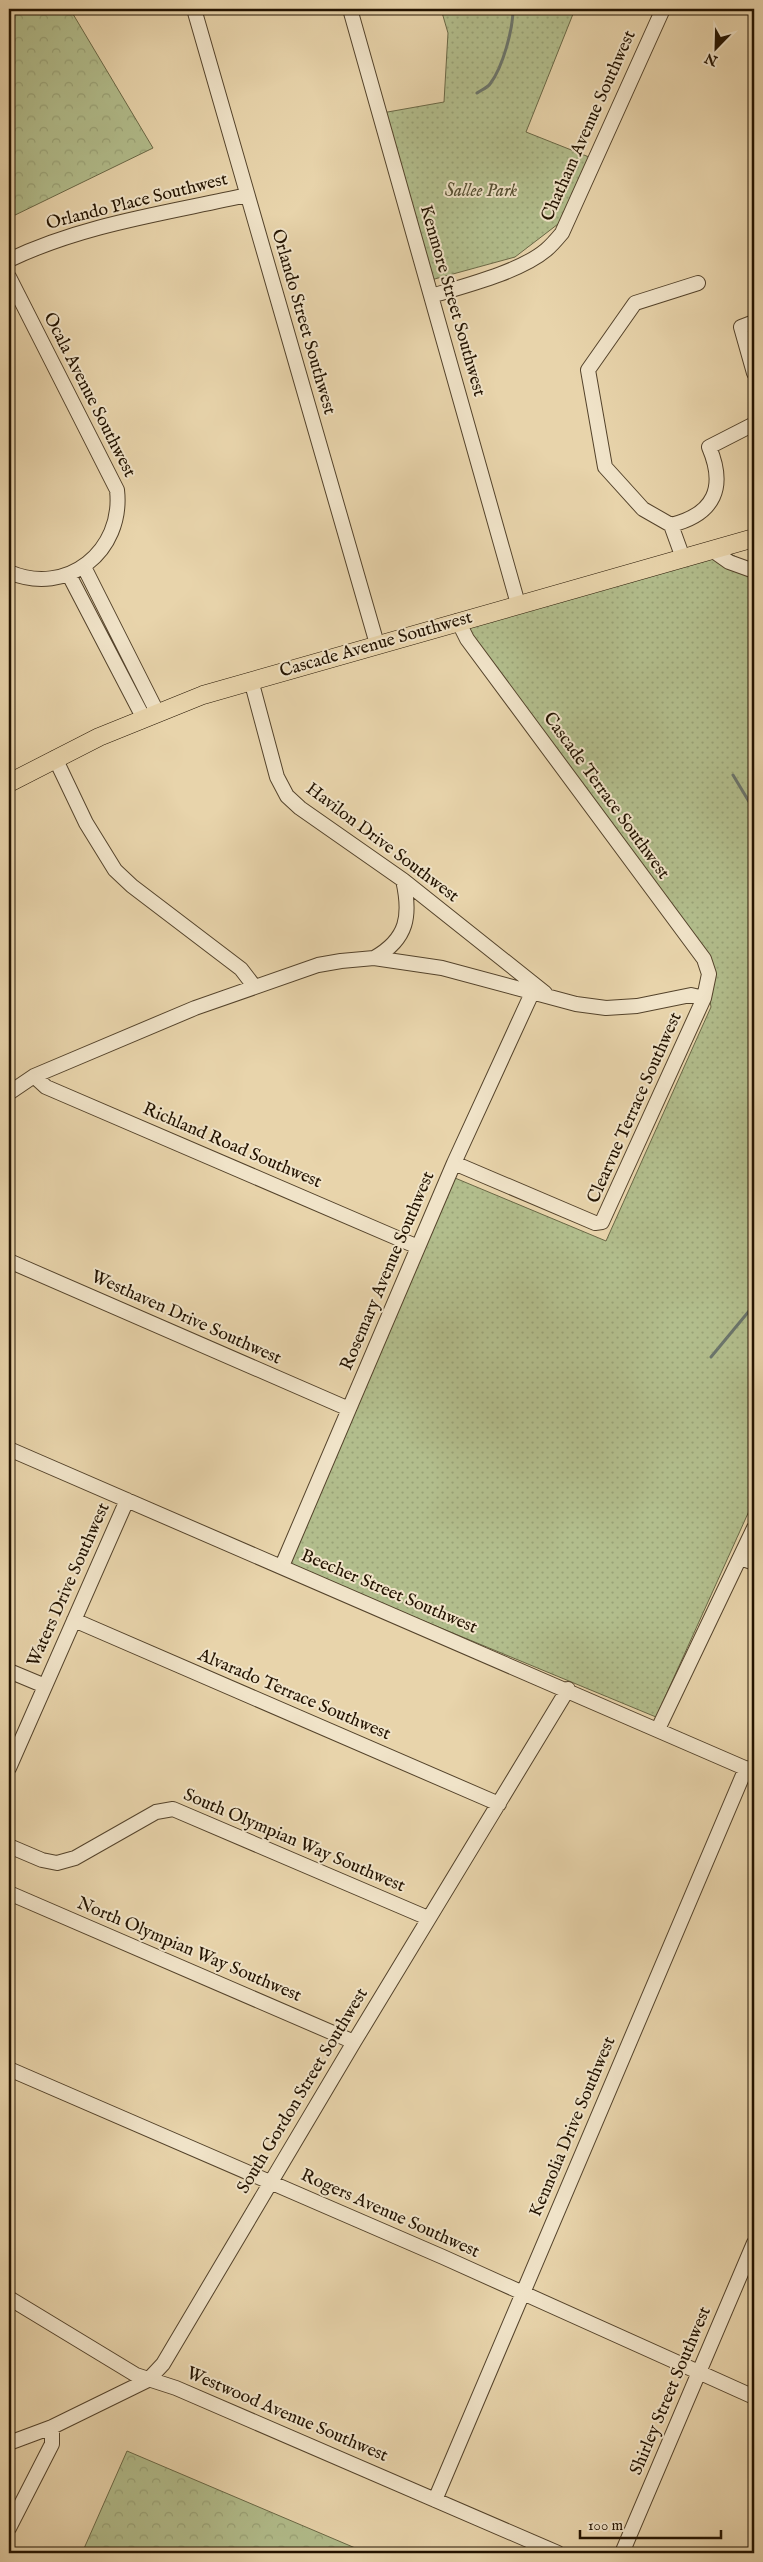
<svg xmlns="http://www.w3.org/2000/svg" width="763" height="2562" font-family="'IM FELL English',serif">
  <defs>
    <pattern id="grass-dots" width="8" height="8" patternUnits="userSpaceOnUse" patternTransform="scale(1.25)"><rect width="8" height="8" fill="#b2bd8c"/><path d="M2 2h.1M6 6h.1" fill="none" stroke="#99a277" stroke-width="1.8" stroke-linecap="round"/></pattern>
    <pattern id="forest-crowns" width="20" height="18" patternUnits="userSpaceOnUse" patternTransform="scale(1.25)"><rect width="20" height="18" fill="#b2bd8c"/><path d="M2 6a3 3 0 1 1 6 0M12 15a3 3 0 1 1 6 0" fill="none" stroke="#99a277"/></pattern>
  </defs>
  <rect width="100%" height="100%" fill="#e8d4ab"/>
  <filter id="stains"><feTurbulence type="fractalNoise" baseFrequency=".004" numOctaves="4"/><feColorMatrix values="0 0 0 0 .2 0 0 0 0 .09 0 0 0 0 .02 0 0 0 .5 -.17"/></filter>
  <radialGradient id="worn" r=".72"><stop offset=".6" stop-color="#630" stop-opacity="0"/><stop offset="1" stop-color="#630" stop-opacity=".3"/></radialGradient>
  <!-- grass -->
  <path fill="url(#grass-dots)" stroke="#6a6846" d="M441 9H575L526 132 589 157 562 221 515 257 431 280 382 113 444 102 448 33Z
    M723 549 754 568V1500L656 1717 286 1564 455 1178 606 1241 711 1007 703 955 452 622Z"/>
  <!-- forest -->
  <path fill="url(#forest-crowns)" stroke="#6a6846" d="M9 9H70L153 148 9 218Z
    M127 2451 367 2553H82Z"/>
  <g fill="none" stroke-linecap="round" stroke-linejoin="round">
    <!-- stream -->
    <path stroke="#6b756c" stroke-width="3" d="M477 93C481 90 487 88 490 84 503 67 513 29 513 9
      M733 775 754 810
      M711 1357 754 1305"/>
    <!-- minor casing -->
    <g stroke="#54432b" stroke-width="16">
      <path id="minor" d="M194 9 377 644
        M350 9 518 604
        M9 260C84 224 167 213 247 195
        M9 277 117 490C124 551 67 597 9 572
        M431 296C464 286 520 272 546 250 552 245 557 239 562 233L663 9
        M754 322 741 327 754 373
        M671 525C715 514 726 487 709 447L754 424
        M712 550 729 562 754 571
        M683 558 671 525 643 509 605 467 588 370 635 303 698 283
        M84 567 157 712
        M69 575 143 717
        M251 680 277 777 287 796 300 808 403 880 545 993
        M55 758 86 823 115 870 132 886 241 969 254 986
        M374 958C408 939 411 915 403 880
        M34 1076 46 1087 418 1247
        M9 1093 34 1076 195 1008 318 965 341 961 374 958 442 968 576 1004 606 1008 637 1006 691 995 704 998
        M454 1163 595 1223 602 1222 704 998 709 974 704 959 467 639 458 621
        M9 1261 349 1409
        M9 1449 754 1772
        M740 1558 754 1563
        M282 1566 454 1163 532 993
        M74 1620 499 1804
        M9 1671 45 1686
        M658 1729 754 1528
        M9 1768 127 1500
        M9 1846 42 1860 57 1863 75 1858 156 1812 173 1809 428 1918
        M9 1893 354 2042
        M9 2069 443 2257 754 2397
        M9 2298 136 2375 176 2388 558 2553
        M9 2443 52 2427 148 2380 163 2364 354 2042 568 1689
        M435 2500 746 1768
        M9 2528 52 2444V2427
        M622 2553 754 2243"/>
    </g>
    <!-- major casing -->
    <g stroke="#231300" stroke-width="19">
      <path id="major" d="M9 783 99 737 203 695 754 538"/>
    </g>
    <!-- minor -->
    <use href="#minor" stroke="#f0e3c8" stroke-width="14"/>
    <!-- major -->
    <use href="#major" stroke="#e8d4ab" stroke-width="18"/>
  </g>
  <g text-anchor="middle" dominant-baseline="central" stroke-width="4" stroke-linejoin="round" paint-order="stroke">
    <!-- street labels -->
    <g font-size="18" fill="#231300" stroke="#f0e3c8">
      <text transform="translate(589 126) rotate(-66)">Chatham Avenue Southwest</text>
      <text transform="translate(137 202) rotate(-14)">Orlando Place Southwest</text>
      <text transform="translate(452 301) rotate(74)">Kenmore Street Southwest</text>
      <text transform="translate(303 322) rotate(74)">Orlando Street Southwest</text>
      <text transform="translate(89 395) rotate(63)">Ocala Avenue Southwest</text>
      <text transform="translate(376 645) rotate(-16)">Cascade Avenue Southwest</text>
      <text transform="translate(606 796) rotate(54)">Cascade Terrace Southwest</text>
      <text transform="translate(382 843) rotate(37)">Havilon Drive Southwest</text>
      <text transform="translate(635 1108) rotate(-66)">Clearvue Terrace Southwest</text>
      <text transform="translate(232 1146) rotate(23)">Richland Road Southwest</text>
      <text transform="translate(388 1271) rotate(-67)">Rosemary Avenue Southwest</text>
      <text transform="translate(186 1318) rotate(24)">Westhaven Drive Southwest</text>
      <text transform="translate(69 1585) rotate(-66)">Waters Drive Southwest</text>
      <text transform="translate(389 1592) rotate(23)">Beecher Street Southwest</text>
      <text transform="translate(294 1695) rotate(23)">Alvarado Terrace Southwest</text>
      <text transform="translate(294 1841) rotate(23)">South Olympian Way Southwest</text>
      <text transform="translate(189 1950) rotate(23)">North Olympian Way Southwest</text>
      <text transform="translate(303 2091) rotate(-59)">South Gordon Street Southwest</text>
      <text transform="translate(573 2127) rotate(-67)">Kennolia Drive Southwest</text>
      <text transform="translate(390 2214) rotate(24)">Rogers Avenue Southwest</text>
      <text transform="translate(671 2391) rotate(-67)">Shirley Street Southwest</text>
      <text transform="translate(287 2415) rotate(23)">Westwood Avenue Southwest</text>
    </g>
    <!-- park labels -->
    <g font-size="18" font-style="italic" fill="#554e31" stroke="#f0e3c8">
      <text x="481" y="191">Sallee Park</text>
    </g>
  </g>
  <!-- margin -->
  <rect width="763" height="2562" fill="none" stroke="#e8d4ab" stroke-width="30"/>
  <rect x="10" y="10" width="743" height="2542" fill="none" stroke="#231300" stroke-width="2.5"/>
  <rect x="15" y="15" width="733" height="2532" fill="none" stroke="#231300"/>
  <!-- north arrow -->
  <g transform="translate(716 48) rotate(203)" stroke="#f0e3c8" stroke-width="4" paint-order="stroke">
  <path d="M0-4L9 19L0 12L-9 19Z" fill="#231300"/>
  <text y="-8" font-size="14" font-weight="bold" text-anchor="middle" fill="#231300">N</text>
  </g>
  <!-- scale -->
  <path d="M580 2530v8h141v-8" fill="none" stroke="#231300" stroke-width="2.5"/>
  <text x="588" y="2530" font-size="15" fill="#231300" stroke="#f0e3c8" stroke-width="4" paint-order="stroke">100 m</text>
  <rect width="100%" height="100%" filter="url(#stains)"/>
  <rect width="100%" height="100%" fill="url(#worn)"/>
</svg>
